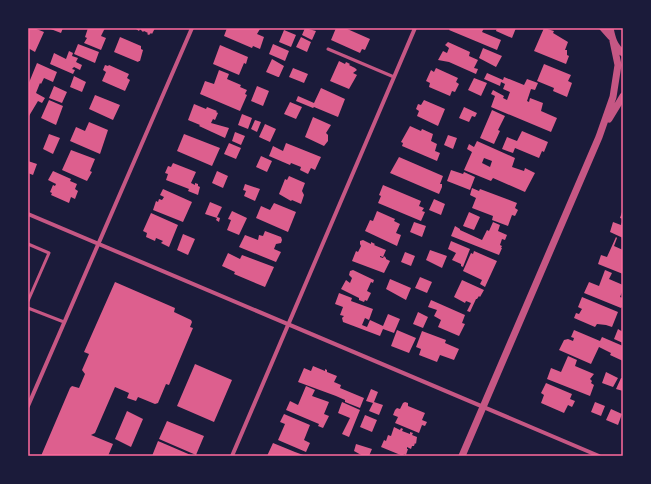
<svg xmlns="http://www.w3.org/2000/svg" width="651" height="484" font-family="'Roboto Condensed',sans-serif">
  <rect width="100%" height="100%" fill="#1b1b3a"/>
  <!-- building -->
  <path fill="#dd5f8e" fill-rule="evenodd" d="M28 28H34L44 32 35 52 28 48Z
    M48 28H63L61 33Z
    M88 28H105L101 36 106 38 101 50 84 43 87 38 85 37Z
    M136 28H155L152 34 151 33 149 35 147 34 148 33 144 31 143 32 140 29 139 31 136 29Z
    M227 28 260 29 257 34 264 37 260 49 253 46 252 48 224 36Z
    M305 28 316 31 312 40 302 35Z
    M336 28H345L370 39 365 50 362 49 360 53 331 40Z
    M450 28H484L482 32 501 40 497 50 449 30Z
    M497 28H516L512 38 496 31Z
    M544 28 554 31 553 33 568 42 565 50H567V55L569 56 566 64 534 51Z
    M284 30 296 35 291 47 279 42Z
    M120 37 141 46V49L143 50 140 61H139L138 62 114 52Z
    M301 37 311 42 307 52 296 47Z
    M448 42 470 52 469 56 478 60 474 68 478 69 476 74 449 62 438 60 443 51 447 53 449 48 445 45Z
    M78 44 99 52 95 63 74 54Z
    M273 44 289 51 285 61 269 54Z
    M220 45 248 57 246 64 244 63 239 75 213 64Z
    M483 48 502 56 496 67 479 58Z
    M69 51 73 53 72 56 78 58 76 62 82 65 80 70 74 67 72 69 75 70 73 74 50 64 54 53 66 59Z
    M272 59 284 66 279 77H278L266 72Z
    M339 61 345 64 346 62 350 64 349 65 355 68 357 70 353 73 357 75 349 89 330 81Z
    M37 63 57 72 53 82 44 78 41 84 40 83 36 93 45 98 42 103 38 101 29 116H28V85Z
    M544 64 571 75 568 81 572 83 567 97 553 91 554 88 537 81Z
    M105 65 108 66 109 65 129 74 127 78 130 80 125 91 102 81 106 72 103 70Z
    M293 68 308 74 304 83 289 77Z
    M436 68 458 78 456 82 459 84 455 92 452 91 450 96 429 87 430 83 426 81 431 70 434 72Z
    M219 70 229 74 227 79 241 85 240 87 247 90 245 94 247 95 240 111 200 94 205 81 214 84Z
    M487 73 503 80 504 77 524 85 527 79 538 83 535 90 531 89 527 101 529 102 530 98 543 103 541 111 557 118 551 132 491 107 495 96 491 94 493 90 504 96 503 98 507 100 510 92 503 89 505 84 501 82 500 86 484 79Z
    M74 76 86 82 82 92 70 87Z
    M474 78 487 83 481 96 468 90Z
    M54 86 67 92 62 103 49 98Z
    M257 86 269 91 263 106 251 101Z
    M321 88 345 99 338 117 314 107 313 108 296 101 298 96 314 103Z
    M95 95 120 105 113 120 89 109Z
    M49 100 63 106 56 125 41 118Z
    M424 100 445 109 438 126 417 116 419 111 416 109 418 104 421 105Z
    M290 102 302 107 296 119 284 114Z
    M194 104 206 109 207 107 217 111 216 112 218 113 215 120 213 119 211 123 229 128 225 138 199 126 200 125 188 120Z
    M464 107 477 113 475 117 472 116 469 122 459 118Z
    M492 110 505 116 498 130 500 131 494 144 480 138Z
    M242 114 252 118 248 129 238 125Z
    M313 117 331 125 326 133 328 135V141L324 146 305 137Z
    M255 120 261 122 257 132 251 129Z
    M89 122 108 130 100 154 70 141 76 127 85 131Z
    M265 124 276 129 270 142 259 137Z
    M410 126 421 131 422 129 433 134 431 141 437 144 435 151 440 153 437 161 402 146 403 143 401 142Z
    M522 131 548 142 544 152 542 151 539 158 515 148 513 153 502 149 507 137 517 141Z
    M235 132 245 136 241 145 232 141Z
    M49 134 60 138 53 154 43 149Z
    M184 134 220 148 212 166 177 151Z
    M448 135 457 138 453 149 444 145Z
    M477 141 515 158 512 167 524 171 525 168 535 173 525 192 493 178 491 181 464 170 472 152 467 149 469 144 474 147ZM484 158 492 161 490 167 482 163Z
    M229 143 241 148 236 159 224 154Z
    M286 143 321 157 315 170 311 168 308 174 300 170 301 167 291 163 290 165 269 156 273 146 283 151Z
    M71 150 95 159 90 171 92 172 87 181 62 170Z
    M261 156 272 161 267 172 256 167Z
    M399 157 443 176 440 184H442V187L439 194 390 173Z
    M28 161 37 164 33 175 28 173Z
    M173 163 196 172 191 183 195 185V183L198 184V186L200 187 198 195 188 191 189 189 166 180 168 174 165 173 168 166 171 167Z
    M451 170 463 174 464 172 475 177 470 190 447 181Z
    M53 171 71 179 70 181 77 184 75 189 78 191 75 199 71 197 69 203 51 195 52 193 50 192 53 185 55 186 56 184 48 180Z
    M217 171 228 176 223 188 212 183Z
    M289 176 305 183 302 191 304 195 301 204 292 200 291 201 279 194 285 179 287 180Z
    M245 184 260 189 255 201 244 196 246 191 243 190Z
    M383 185 421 201 419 206 424 208 422 211 425 212 421 221 378 203 381 196 379 195Z
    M472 188 479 191 480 189 517 203 515 208 518 210 515 216 512 215 508 226 492 220 493 216 472 208 476 198 470 195Z
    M163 189 192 202 183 222 153 210 156 201 158 202 159 199 162 200 164 197 160 195Z
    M434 199 445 204 441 215 429 210Z
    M210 202 222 207 217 217 220 218 219 222 216 220 217 218 205 214Z
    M274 203 296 212 288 232 256 218 261 206 270 210Z
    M623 209V238L610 232 613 222 621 225 623 219 620 218Z
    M232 211 247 218 239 235 227 230 231 220 228 219Z
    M377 211 395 219 394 221 400 224 396 233 401 235 397 246 365 231 370 220 373 221Z
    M469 212 480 217 474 230 463 226Z
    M151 213 178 225 169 247 161 243 163 241 156 238 155 241 146 237 147 233 143 231Z
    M414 222 426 226 422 237 410 232Z
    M493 222 500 225 498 231 507 235 505 240 502 239 500 245 502 246 501 248H502L499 255 451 236 455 226 460 229V230L482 240 487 230 489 231Z
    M265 231 281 237 282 240 281 243 276 244 274 249 281 252 276 262 239 247 245 235 258 240 259 235 263 236Z
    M183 234 195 239 188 255 177 250Z
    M616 237 617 238 614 246 623 250V274L598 264 601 255 607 257Z
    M363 240 371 244V242L375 244 374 245 386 250 383 257 380 256V257L383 258 384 256 386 258V259L390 261 384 273 352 261 356 251 358 252 361 246 360 244V241Z
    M451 241 470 249 463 267 461 266V264L452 260 456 253 448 249Z
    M430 250 447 256 442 268 426 260Z
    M474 251 497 261 485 287 480 284 482 280 463 271 471 253 473 254Z
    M405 252 415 256 411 266 401 262Z
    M228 253 240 259 242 255 274 267 265 287 234 274 235 272 222 266Z
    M353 270 374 280 373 283 371 282 367 291 371 293 367 301 365 300 364 302 359 300V298L341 289 346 280 350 283 352 278 349 275 350 271Z
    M605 270 612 273 609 279 623 285V290L620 297 623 298V306L621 308 584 293 589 282 599 286Z
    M420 277 432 282 427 293 415 288Z
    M390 279 411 288 406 300 386 289Z
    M462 280 484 290 480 297 479 296 477 299H476L470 312 467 311 471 303 466 301 465 303 454 297Z
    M115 282 175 308 174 312 191 320 192 322 190 327 193 328 169 385 166 384 158 403 155 404 138 397 136 401 127 398 129 393 115 387 95 433 91 435 113 444 108 456H41L70 388 72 386 79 388 85 374 82 370 89 354 84 352Z
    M339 293 352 298 351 301 373 309 369 320 365 318 362 325 367 327 370 320 383 326 388 314 400 319 394 333 383 329 380 336 343 322 342 318 344 316 340 315 343 307 335 304Z
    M582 297 618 312 612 327 606 325 597 324 595 327 574 318 576 313 579 314 582 309 578 307Z
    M431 300 465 315 462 323 465 324 459 336 438 327 441 320 434 316 437 310 428 307Z
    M418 312 428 317 423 328 413 324Z
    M618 329 623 332V343L614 339Z
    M397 330 416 338 409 353 391 346Z
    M574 330 600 341 602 337 623 346V361L610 355 611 353 599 347 591 364 559 350 564 340 568 339 573 341 574 338 571 337Z
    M422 331 446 340 445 343 459 349 454 360 440 355 437 362 419 355 421 349 416 347Z
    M568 356 577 360 575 366 594 374 590 379 592 381 591 383 594 385 590 396 547 379 551 368 561 372Z
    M195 364 232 380 214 422 177 406Z
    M313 366 325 371V369L327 370V372L337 376 334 382 341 385 340 388 364 398 360 408 345 402V400L336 396 298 382 304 368 311 371Z
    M606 372 618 378 613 387 602 383Z
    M621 378H623V391L616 389Z
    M546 383 572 394 570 399 575 401 572 407 568 405 564 413 541 403 544 395 541 393Z
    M306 386 315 390 312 396 329 402 324 414 329 416 323 428 318 426 319 424 286 410 290 401 298 405Z
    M371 389 378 392 374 402 383 405 379 415 369 411 373 403 366 401Z
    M342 402 360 410 349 437 342 434 350 418 338 413Z
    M405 402 408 403V406L425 413 422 420 427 422 425 426 422 425 419 433 395 423 398 417 393 415 395 410 397 408 400 409 403 403Z
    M595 402 605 406 601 416 591 412Z
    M611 409 622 414 618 425 606 420Z
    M127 411 143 419 131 447 115 439Z
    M284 414 310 425 304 440 310 443 306 452 278 440 285 424 280 422Z
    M365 415 377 420 372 432 360 427Z
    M167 421 204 436 196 455 159 439Z
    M394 427 400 430 401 428 403 429 402 431 410 434V432L413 433 412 435 417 437 416 444 415 443 414 446H412L411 449 407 447V449H408L406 455 404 454 403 456 381 447 384 440 386 441 388 435 391 436Z
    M158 441 193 456H152Z
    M273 443 295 452 306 456H267Z
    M356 444 372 449 369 456H363L354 451Z"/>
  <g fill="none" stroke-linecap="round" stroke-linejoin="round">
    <!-- service -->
    <path stroke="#c65784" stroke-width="3" d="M328 49 394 77
      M28 244 49 253 28 301
      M28 308 64 322"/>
    <!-- minor -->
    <path stroke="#c65784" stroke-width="4" d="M28 214 599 456
      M28 406 192 28
      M232 456 415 28"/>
    <!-- tertiary -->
    <path stroke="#c65784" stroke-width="7" d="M603 28 611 37
      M610 28C612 38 614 47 623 53
      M609 119 623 96
      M462 456 599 137 613 97 618 65 613 41"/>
  </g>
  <!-- border -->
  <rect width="651" height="484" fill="none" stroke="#1b1b3a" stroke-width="58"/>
  <rect x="29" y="29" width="593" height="426" fill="none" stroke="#ff6b9d" stroke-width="1.5"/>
</svg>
